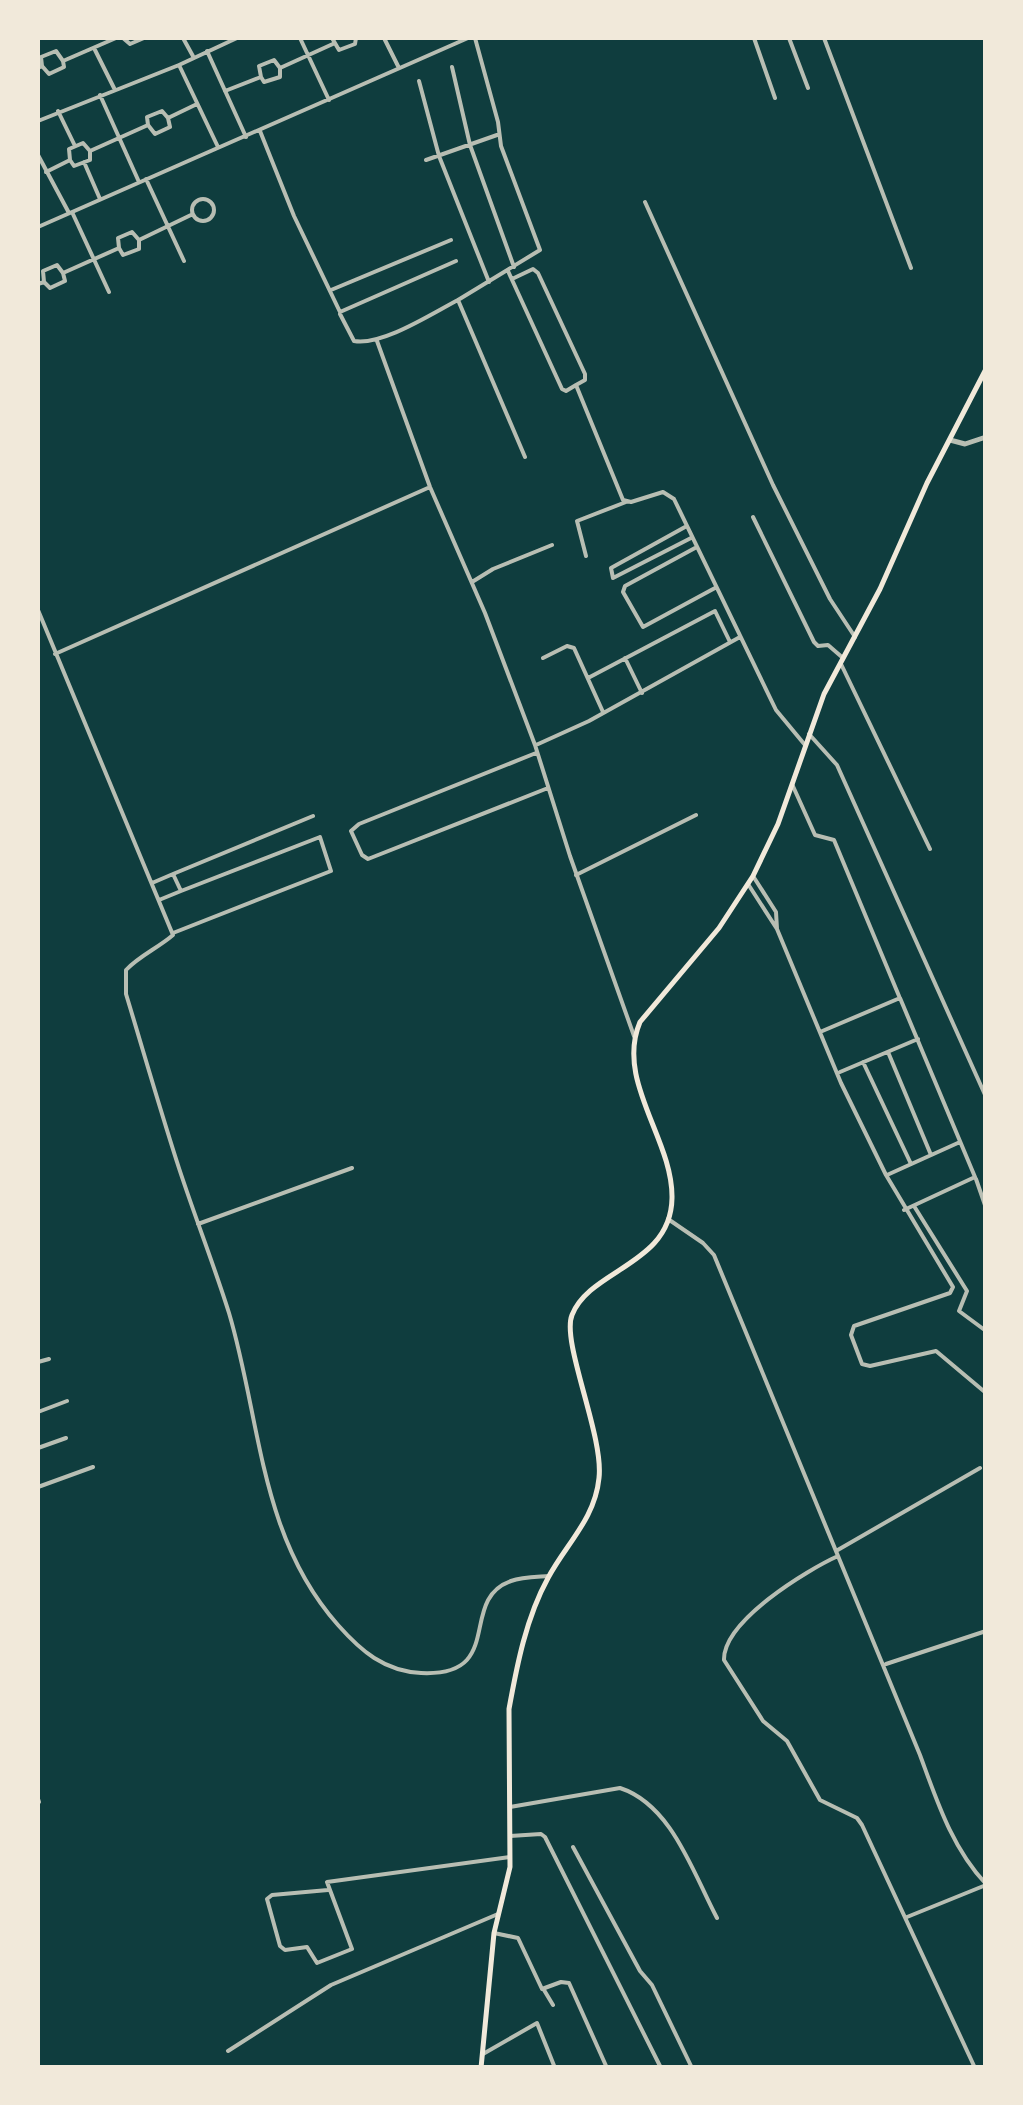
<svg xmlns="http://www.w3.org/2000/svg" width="1023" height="2105" font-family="Overpass,sans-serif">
  <rect width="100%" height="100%" fill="#0f3d3e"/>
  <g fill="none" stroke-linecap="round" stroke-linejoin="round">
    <!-- minor -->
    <path stroke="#b8beb3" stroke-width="4" d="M123 38 130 44 144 38
      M183 38 194 58
      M300 38 329 100
      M332 38 339 50 355 44 356 38
      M384 38 399 68
      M736 38H738
      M754 38 775 98
      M789 38 808 88
      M824 38 911 268
      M94 48 114 88
      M207 51 246 137
      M179 65 218 147
      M42 66 49 74 64 67 63 61 116 38
      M452 67 470 145 514 267
      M38 68 42 66 41 57 56 51 63 61
      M261 77 259 66 274 60 280 68
      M419 81 439 156 489 282
      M225 91 261 77 264 82 280 77V68L335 43
      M100 95 139 182
      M58 111 75 146
      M38 121 179 65 237 38
      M148 125 155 134 170 127 168 118
      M260 131 294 216 340 312 456 261
      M38 155 69 213
      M70 160 69 149 83 143 90 151
      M426 160 497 135
      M84 162 100 199
      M46 172 70 160 74 166 90 160V151L148 125 147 117 162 111 168 118 197 104
      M146 179 184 261
      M192 210a11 11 0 1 1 22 0a11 11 0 1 1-22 0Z
      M645 202 773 485 830 599 855 637
      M72 212 109 292
      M38 227 468 38
      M119 248 118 238 132 232 139 240
      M508 271 562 389 566 391 576 385 623 500 631 502 663 492 674 499 776 710 805 745
      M512 279 533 269 538 273 585 374V380L576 385
      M44 282 43 271 57 265 63 273
      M38 284 44 282 50 288 65 281 63 273 119 248 123 255 139 249V240L193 214
      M331 290 451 240
      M458 300 540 250 501 146 498 122 475 38
      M340 314 354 341C382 346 431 314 458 300L525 457
      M377 341 430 487 485 613 535 745 570 856 634 1036
      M753 517 814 642 818 646 828 645 843 658
      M685 527 611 568 613 578 691 538
      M695 548 625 586 623 592 643 627 715 588
      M586 556 577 521 626 502
      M472 582 493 569 552 545
      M38 610 173 935C158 948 139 956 126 970V994C143 1050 159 1106 177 1162 193 1212 213 1262 229 1313 261 1420 259 1536 338 1625 361 1651 384 1671 421 1673 507 1677 457 1600 511 1581 522 1577 537 1577 549 1576
      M55 654 430 487
      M543 658 567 646 574 648 603 712
      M625 658 642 693
      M841 664 930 849
      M588 678 715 611 730 642
      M809 734 837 765 986 1097
      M536 745 589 721 740 637
      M536 753 359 824 351 831 362 855 368 859 548 788
      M792 784 815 835 834 840 899 996
      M576 875 696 815
      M753 876 776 912 777 929
      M152 883 173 874
      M748 884 777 929 841 1083 886 1175 953 1287 950 1293 854 1326 851 1335 862 1364 870 1366 936 1351 986 1393
      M159 900 181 891 173 874 313 816
      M173 933 331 871 320 837 181 891
      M820 1032 900 998 975 1177 904 1210
      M888 1052 931 1155
      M863 1062 911 1164
      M840 1072 918 1039
      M887 1175 960 1142
      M976 1179 986 1208
      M914 1206 967 1291 959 1311 986 1331
      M668 1219 703 1243 714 1255 920 1755C937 1801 952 1848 986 1884
      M198 1224 352 1168
      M38 1362 49 1359
      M38 1412 67 1401
      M38 1448 66 1438
      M38 1487 93 1467
      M836 1551 980 1468
      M838 1556C807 1570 723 1621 724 1660L763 1721 787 1741 820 1800 857 1818 862 1825 975 2068
      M886 1664 986 1631
      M38 1799 39 1802
      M510 1807 620 1788C672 1805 693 1873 717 1918
      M510 1836 541 1834 545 1837 661 2068
      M573 1847 640 1971 652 1985 692 2068
      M328 1890 272 1895 267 1899 280 1946 285 1950 307 1947 317 1963 352 1949 327 1882 510 1857
      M907 1917 986 1885
      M494 1933 518 1938 542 1989 561 1982 569 1983 607 2068
      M544 1990 553 2005
      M228 2051 331 1985 498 1914
      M483 2054 537 2023 555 2068"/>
    <!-- tertiary -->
    <path stroke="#b8beb3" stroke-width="5" d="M950 440 965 444 986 437"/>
    <!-- secondary -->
    <path stroke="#f1e9da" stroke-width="5" d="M481 2068 494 1933 510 1867 509 1709C517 1665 526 1618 548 1578 566 1544 595 1519 599 1478 604 1436 561 1342 572 1315 590 1269 671 1265 672 1198 673 1139 615 1081 640 1022L719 928 753 876 778 824 824 694 880 589 927 483 986 369"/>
  </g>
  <!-- border -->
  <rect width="1023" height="2105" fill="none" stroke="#f1e9da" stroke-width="80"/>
</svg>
